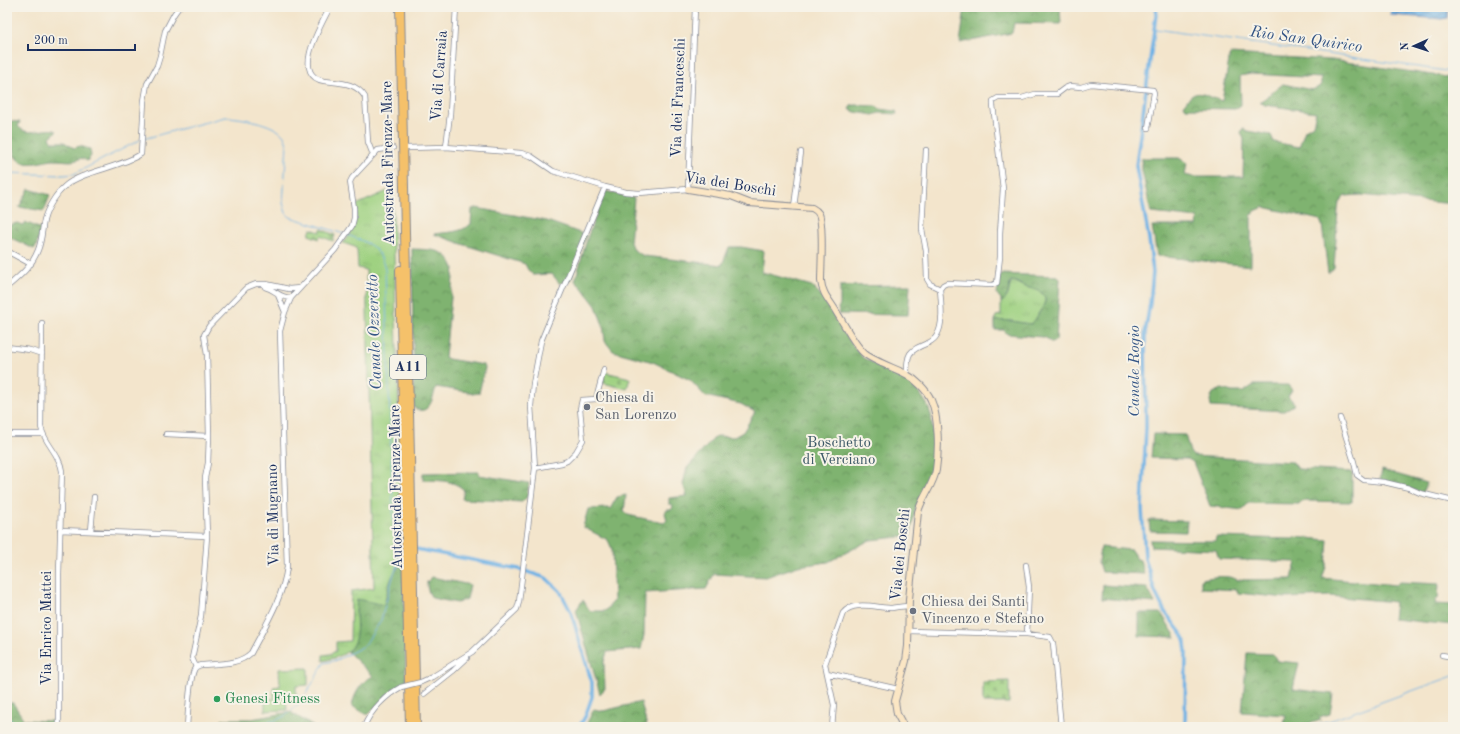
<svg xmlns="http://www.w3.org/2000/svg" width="1460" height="734" font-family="'Old Standard TT',serif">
  <defs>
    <pattern id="grass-tufts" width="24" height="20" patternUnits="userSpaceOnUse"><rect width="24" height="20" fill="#9fd181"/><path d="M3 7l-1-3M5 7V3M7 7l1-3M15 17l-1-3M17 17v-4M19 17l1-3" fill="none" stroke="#88b472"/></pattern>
    <pattern id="forest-crowns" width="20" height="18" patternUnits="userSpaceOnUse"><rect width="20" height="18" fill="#7fb36f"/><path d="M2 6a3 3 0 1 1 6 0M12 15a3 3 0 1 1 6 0" fill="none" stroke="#67925e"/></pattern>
    <pattern id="cemetery-stones" width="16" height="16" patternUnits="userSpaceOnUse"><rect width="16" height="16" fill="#9fd181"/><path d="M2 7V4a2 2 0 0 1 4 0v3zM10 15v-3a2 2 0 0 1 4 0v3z" fill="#88b472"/></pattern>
    <pattern id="water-waves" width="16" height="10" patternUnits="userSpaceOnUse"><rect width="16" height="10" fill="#70b2e5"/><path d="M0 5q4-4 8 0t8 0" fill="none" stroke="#5b91bd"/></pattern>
  </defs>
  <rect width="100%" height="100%" fill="#f7f3e8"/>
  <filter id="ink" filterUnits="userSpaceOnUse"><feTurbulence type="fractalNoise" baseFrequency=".025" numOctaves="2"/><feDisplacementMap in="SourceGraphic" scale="8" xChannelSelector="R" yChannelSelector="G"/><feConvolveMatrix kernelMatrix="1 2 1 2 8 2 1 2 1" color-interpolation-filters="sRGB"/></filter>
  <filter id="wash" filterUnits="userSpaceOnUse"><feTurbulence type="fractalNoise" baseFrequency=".012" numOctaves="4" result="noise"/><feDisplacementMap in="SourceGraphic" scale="16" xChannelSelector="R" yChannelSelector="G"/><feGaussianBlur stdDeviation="0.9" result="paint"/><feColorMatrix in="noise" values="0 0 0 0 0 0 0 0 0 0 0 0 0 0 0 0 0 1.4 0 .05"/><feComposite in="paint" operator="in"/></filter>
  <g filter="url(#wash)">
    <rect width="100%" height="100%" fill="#f3e5cc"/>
    <!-- grass -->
    <path fill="url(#grass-tufts)" stroke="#5d8070" d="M392 189 400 444 403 563 397 567 384 605 356 609C357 642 360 652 323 661V655L330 654 336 651V642L350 641 351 591 374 588 366 270 358 268 357 250 355 247 343 243C353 230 358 223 356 205Z
      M1012 281C1017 282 1021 285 1026 287 1041 291 1052 294 1040 311 1037 316 1036 320 1031 324 1018 323 1010 319 995 321L996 316 1001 315V302C1011 298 1007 289 1012 281Z"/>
    <!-- forest -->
    <path fill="url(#forest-crowns)" stroke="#4d7166" d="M965 7H1060L1061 24 1014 23 1012 33 960 43Z
      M1230 54 1332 60 1453 78V204L1361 195 1345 196 1339 203 1338 210 1334 268 1328 273 1322 225 1320 220 1264 207 1255 211 1251 216V266L1157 256 1152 226H1197L1198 218 1151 213 1142 170V158H1179L1187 163 1185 175 1193 177H1243L1244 139 1241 133 1243 128 1247 131 1271 135 1274 142 1299 147 1305 130 1313 125 1316 112 1265 105 1260 102 1283 84 1312 90 1321 86V78L1251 74 1240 76 1241 105 1235 109 1186 108 1184 105C1196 85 1204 96 1222 101Z
      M855 105 876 106 879 109 896 111 897 114 879 113 873 115 855 112 849 109 851 106Z
      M10 121 20 122 18 126C28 139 46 125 57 131L50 137 52 142H64L74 148 80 146 90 149 91 156 87 161 82 158C71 163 67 160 55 160 43 160 23 170 15 156 13 151 12 146 10 141 8 134 5 128 10 121Z
      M29 189 50 195 44 211 19 207Z
      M605 191 634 198 630 243 635 251 644 256 722 265 729 247H741L764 251 762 272 812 286 820 294 851 343 863 358 907 379 919 392 927 404 931 415 934 449 933 468 916 506 910 536 870 540 828 562 798 566 766 577 714 574 706 589 645 593 644 635 641 649 607 652 604 662 605 689 600 694 576 610 583 600 590 611H605L614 601 612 549 608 540 583 527 588 509 608 508 610 509 617 497 626 495 624 512 628 515 664 523 667 520 665 513 667 510H671L673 507 672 504H669V498L687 496 683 484 687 468 716 436 734 437 743 432 755 412 741 404 705 396 690 380 653 362 613 351 605 341 603 325 596 306 583 289 575 281 588 236Z
      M476 208 547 221 586 235 571 279 560 284 552 274 533 275 528 270 525 264 462 244 434 234C447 232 461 233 471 224L472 209Z
      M25 222 41 229 36 247 34 249 7 236V226L17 223 23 225Z
      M412 249C431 250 447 248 454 268L445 357 448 359 484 365 485 368 479 393 472 394 468 392 436 387C433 398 429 417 414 408Z
      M1000 274 1058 276 1060 279 1056 340 1052 343 1046 338 1042 337 1007 334 1004 330H995V321C1010 319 1018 323 1031 324 1036 320 1037 316 1040 311 1052 295 1041 291 1026 287 1021 285 1017 282 1012 281L1010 282C1009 290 1009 298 1001 302V299L997 294Z
      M910 285 908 315 840 314V315L838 308 840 305V286Z
      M1254 385H1288L1292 390 1288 396 1295 404 1284 411 1211 407 1210 400 1213 393 1222 389 1232 392H1243Z
      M1153 434 1185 435 1190 452 1193 456 1293 462 1298 469 1352 472V502L1302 501 1299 504 1248 503 1243 510 1210 506 1193 462 1188 459 1151 458Z
      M1382 470 1427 483 1423 493 1380 480Z
      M479 472V475L529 483 527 497 522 502 462 499 464 490C453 479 438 481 423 480V473Z
      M1149 520 1187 521 1186 532 1150 531Z
      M1216 537 1293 539 1295 537 1328 540 1326 567 1322 578 1396 585 1399 582 1439 584 1438 599H1436L1435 604 1453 605V625L1393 619 1395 602 1330 596 1286 598 1238 593 1237 590 1201 588V579C1214 577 1226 574 1238 580L1292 579 1296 562 1219 559 1216 550 1151 547 1150 540 1215 541Z
      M1101 547 1131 550 1137 559 1140 560 1144 574 1102 572 1099 562Z
      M403 563 406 683 393 689 368 715 352 706C354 694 361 682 373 676L348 652C362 635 354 620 357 599L384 605C388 590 390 572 403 563Z
      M432 577 470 585 467 599 457 603 432 598C428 592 427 588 427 582Z
      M1103 585 1147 588 1155 603 1102 598Z
      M1139 613H1161L1176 637 1139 636Z
      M1247 653 1273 654 1277 661 1299 663 1293 689 1333 694 1330 714 1319 717 1321 720 1299 727H1283L1286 715 1242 712Z
      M641 702 647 727H585L594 709 603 711Z
      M7 703H13L24 720 54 721V727H7Z
      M289 711 314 727 222 726 221 721 223 719H252L285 713Z"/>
    <!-- cemetery -->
    <path fill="url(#cemetery-stones)" stroke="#5d8070" d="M311 229 320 232 321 229 335 235 333 241 320 236 319 239 309 235Z
      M605 372 630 378 627 389 603 383Z
      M1009 681V703H983V682Z"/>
    <!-- park -->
    <path fill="#9fd181" stroke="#5d8070" d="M308 668V685L296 686V698H286L287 710 265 711V699H274L273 687 280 686 279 669Z"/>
    <!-- water -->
    <path fill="url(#water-waves)" stroke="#4670a2" d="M1391 7H1448L1447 18 1441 19 1390 15Z"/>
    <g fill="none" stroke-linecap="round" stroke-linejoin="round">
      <!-- stream -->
      <path stroke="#70b2e5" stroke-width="1" d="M1155 29 1453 72
        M143 139 225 117C239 117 274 123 283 135 285 137 286 141 287 144L283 203 286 213 290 217 344 234
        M7 173 63 175 74 174 140 140
        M347 235C369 243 379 246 385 269L394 536 395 539 402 544
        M7 718 21 725 56 726
        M63 727H64
        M203 727C214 720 224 722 236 722 247 723 258 724 269 722 299 716 310 686 324 663L337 660 364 646 378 625 381 620 394 573 400 563V543
        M1313 727 1453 676"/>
      <!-- canal -->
      <path stroke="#70b2e5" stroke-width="3.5" d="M1157 7 1136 166 1149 239 1153 272 1150 303 1145 333 1146 427 1142 508 1145 558 1155 592 1165 612 1184 637 1186 651 1185 727
        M416 549 519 569 546 578 560 591 571 612 592 683V697L585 717 579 727"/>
    </g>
  </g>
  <g filter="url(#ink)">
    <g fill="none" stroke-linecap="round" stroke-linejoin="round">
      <!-- street casing -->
      <g stroke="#878a95" stroke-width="6">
        <path id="street" d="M330 7C322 24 290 75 324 81 339 83 356 82 365 97L368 142 373 155
          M446 147 450 114 456 7
          M407 148 446 147 521 153 531 156 553 171 605 187 626 192 639 193 688 189 695 7
          M926 150 922 229 926 251 927 279 930 284 940 289
          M794 207 801 152
          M7 251 31 264
          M7 287C20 276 32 266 38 250 42 240 42 230 44 220 47 208 56 194 65 186 82 171 120 168 141 154L144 101 147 84 157 66 160 56 165 31 174 14 179 7
          M265 287C276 290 278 297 291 298
          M278 295 285 312
          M42 323 41 427C44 443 60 454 62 471L59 574V727
          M7 347 30 350 42 354
          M907 375C907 353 908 351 928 343 932 341 935 339 937 335 944 323 941 303 940 289L943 285 947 283 992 285 997 283 1000 257V233L1003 189 993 105V101L998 98H1022L1035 94H1057L1065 88 1070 86 1081 87 1091 84 1153 90 1154 93 1148 128
          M1340 418 1354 462 1357 475 1364 480 1384 482 1409 488 1420 493 1453 501
          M7 434H42
          M166 434 209 436
          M535 468 562 463 567 461 576 452 583 440 580 409 582 400 596 399 604 369
          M60 530 207 536
          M91 531 94 497
          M1026 565 1029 587 1027 634
          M909 631 1027 634 1050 637 1053 643 1061 727
          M1442 655 1453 657
          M196 667 192 658 201 616 207 536 205 478 208 463 209 436 207 355 204 335 209 326 246 288 256 284H266L289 289 300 288
          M827 673 898 689
          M421 682 432 677 472 652 517 609 519 602 535 468 531 406 533 384 541 341 605 187
          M424 694 453 671 467 658
          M187 727C188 713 189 682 194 670 195 667 197 666 201 665 218 663 237 666 251 653 265 626 283 598 287 567L280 331 285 312 291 298 335 250 352 226 354 218V208L350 182 352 178 378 150 393 148
          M364 727C370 711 386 695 401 687
          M832 727 834 705 825 664 843 613C853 600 878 608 892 608 898 607 903 606 908 606"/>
      </g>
      <!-- secondary casing -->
      <g stroke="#878a95" stroke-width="8">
        <path id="secondary" d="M688 189 731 196 749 203 812 208C814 209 817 211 819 214 824 226 821 266 821 281 822 294 831 302 837 313 845 325 854 345 865 354 874 361 894 368 906 374 915 379 927 390 931 400 939 418 939 450 936 470 934 484 922 497 918 512L909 599 908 646 906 661 895 701 897 714 904 727"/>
      </g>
      <!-- highway casing -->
      <g stroke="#878a95" stroke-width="10">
        <path id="highway" d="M400 7 416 727
          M400 270 410 727"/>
      </g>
      <!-- street -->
      <use href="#street" stroke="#fff" stroke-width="4.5"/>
      <!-- secondary -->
      <use href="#secondary" stroke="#fbe6c4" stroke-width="6"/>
      <!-- highway -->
      <use href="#highway" stroke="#f5c16b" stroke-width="8"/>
      <!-- street-bridge casing -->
      <g stroke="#878a95" stroke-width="6" stroke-linecap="butt">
        <path id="street-bridge" d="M401 687 421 682"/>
      </g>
      <!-- street-bridge -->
      <use href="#street-bridge" stroke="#fff" stroke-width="4.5"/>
    </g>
  </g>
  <!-- markers -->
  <g fill="#6b7280" stroke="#f7f3e8" stroke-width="1.5">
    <circle cx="587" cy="407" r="4"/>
    <circle cx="913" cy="611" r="4"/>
  </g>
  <circle fill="#2e9e5b" stroke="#f7f3e8" stroke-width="1.5" cx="217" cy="699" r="4"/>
  <g text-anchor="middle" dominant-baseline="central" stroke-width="4" stroke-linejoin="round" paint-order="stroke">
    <!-- shield labels -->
    <rect fill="#f7f3e8" stroke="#5d6a87" stroke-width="1" x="390" y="355" width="36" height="24" rx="3"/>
    <g font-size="14" font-weight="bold" fill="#1b2f5e">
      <text x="408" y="367">A11</text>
    </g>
    <!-- street labels -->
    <g font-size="15" fill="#1b2f5e" stroke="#f7f3e8">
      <text transform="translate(440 76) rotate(-86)">Via di Carraia</text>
      <text transform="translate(679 98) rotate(-88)">Via dei Franceschi</text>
      <text transform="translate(389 163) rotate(-91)">Autostrada Firenze-Mare</text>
      <text transform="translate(730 185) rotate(9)">Via dei Boschi</text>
      <text transform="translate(397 487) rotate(-91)">Autostrada Firenze-Mare</text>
      <text transform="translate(274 515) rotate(-91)">Via di Mugnano</text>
      <text transform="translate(901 555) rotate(-84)">Via dei Boschi</text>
      <text transform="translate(47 628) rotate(-90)">Via Enrico Mattei</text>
    </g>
    <!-- worship labels -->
    <g font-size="15" fill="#5b616d" stroke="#f7f3e8" text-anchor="start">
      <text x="595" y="398">Chiesa di<tspan x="595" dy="17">San Lorenzo</tspan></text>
      <text x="921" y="602">Chiesa dei Santi<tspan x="921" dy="17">Vincenzo e Stefano</tspan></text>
    </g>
    <!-- park labels -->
    <g font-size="15" fill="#3c5867" stroke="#f7f3e8">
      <text x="839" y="443">Boschetto<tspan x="839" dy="17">di Verciano</tspan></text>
    </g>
    <!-- leisure labels -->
    <g font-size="15" fill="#27864d" stroke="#f7f3e8" text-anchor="start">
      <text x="225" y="699">Genesi Fitness</text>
    </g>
    <!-- water labels -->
    <g font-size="16" font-style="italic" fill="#355686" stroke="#f7f3e8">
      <text transform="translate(1306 40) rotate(8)">Rio San Quirico</text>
      <text transform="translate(375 332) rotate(-92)">Canale Ozzeretto</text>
      <text transform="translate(1135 371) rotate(-90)">Canale Rogio</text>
    </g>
  </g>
  <!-- margin -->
  <rect width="1460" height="734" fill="none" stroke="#f7f3e8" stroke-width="24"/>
  <!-- north arrow -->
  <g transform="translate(1414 46) rotate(267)" stroke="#f7f3e8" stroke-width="3" paint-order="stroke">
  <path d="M0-3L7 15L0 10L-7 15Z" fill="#1b2f5e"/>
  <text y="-6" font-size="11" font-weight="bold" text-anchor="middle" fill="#1b2f5e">N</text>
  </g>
  <!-- scale -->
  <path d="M28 44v6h107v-6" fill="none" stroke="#1b2f5e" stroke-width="2"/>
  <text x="34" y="44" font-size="12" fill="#1b2f5e" stroke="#f7f3e8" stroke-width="3" paint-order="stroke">200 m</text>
</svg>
